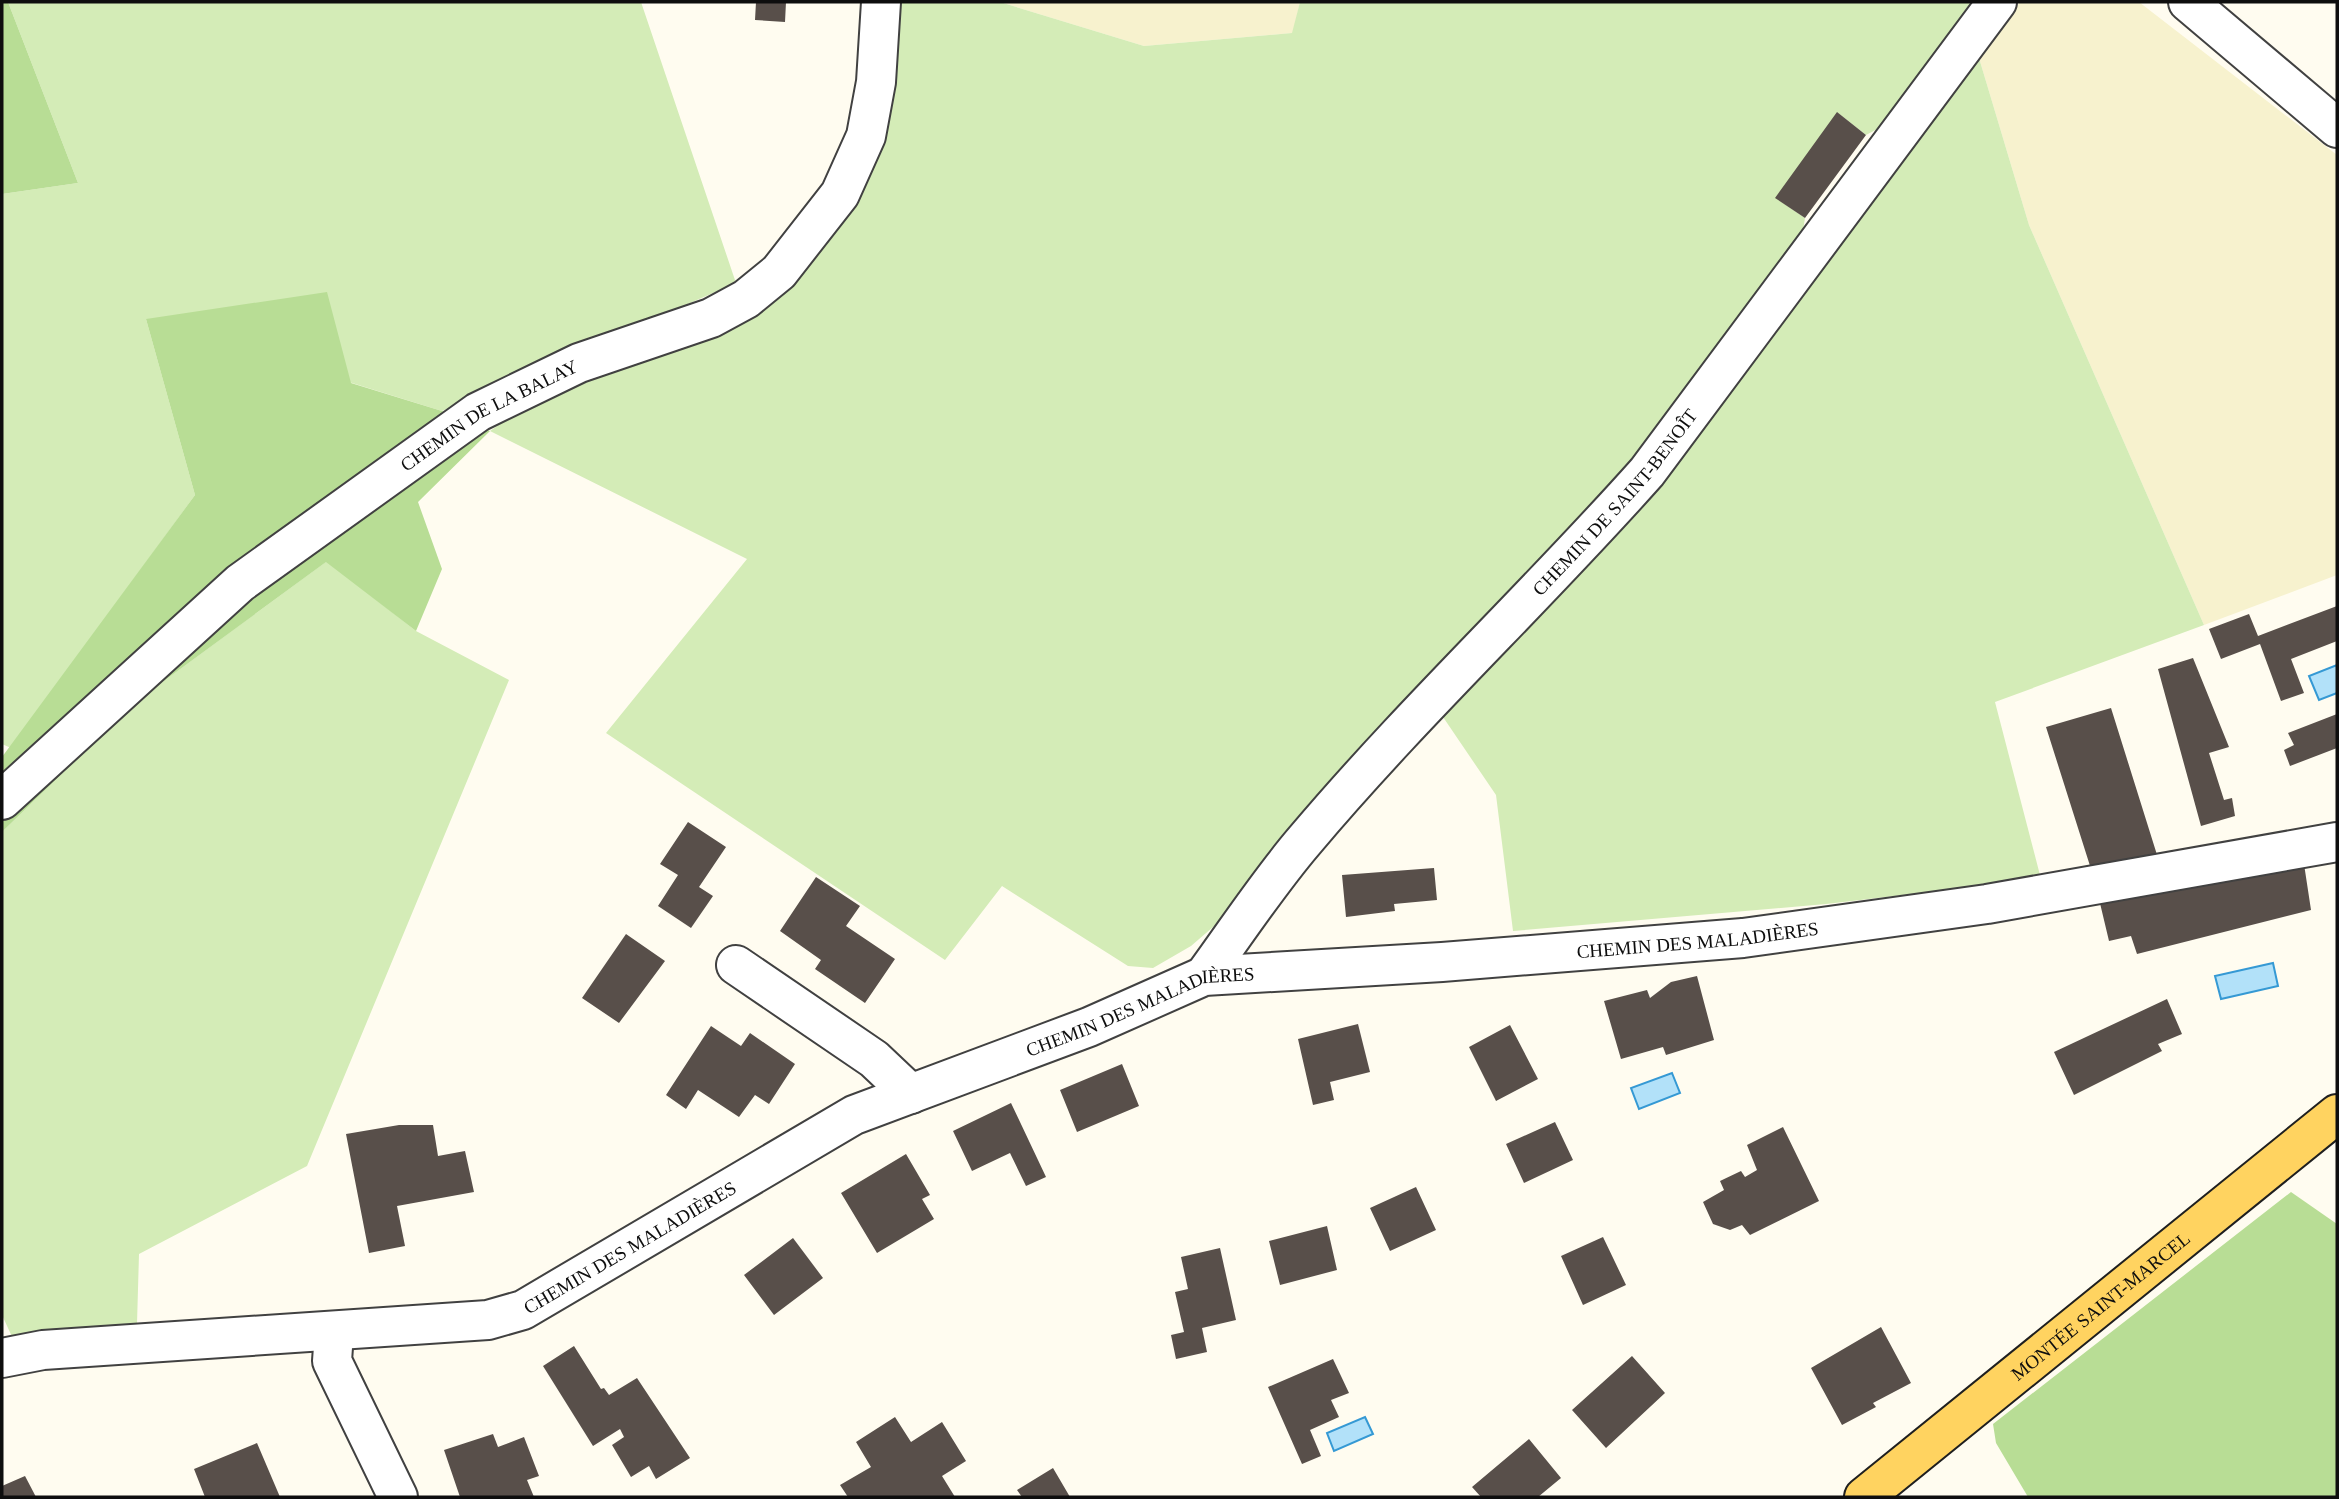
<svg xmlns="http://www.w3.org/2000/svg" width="2339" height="1499" font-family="'Times New Roman',serif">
  <rect width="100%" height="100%" fill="#fffcf0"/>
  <!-- farmland -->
  <path fill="#f7f2ce" d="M1000 2H1300L1293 33 1144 46Z
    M2020 2H2139L2337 155V575L2204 625 2029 225 1979 58Z"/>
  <!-- green -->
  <path fill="#d4ecb7" d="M8 2H641L736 283 442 411 146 319 195 495 11 748 2 744V194L78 183Z
    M895 2H1000L1144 46 1292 33 1300 2H1976L1883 126 1866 135 1838 113 1776 198 1805 218 1801 244 1672 420 1310 811 1220 921 1191 946 1153 968 1128 966 1002 886 945 960 606 733 747 559 490 431 545 392 806 267Z
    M1979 58 2029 225 2204 625 1995 702 2041 879 1826 904 1513 931 1496 795 1443 717 1606 536Z
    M327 561 416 631 509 680 307 1166 139 1254 137 1324 14 1341 2 1315V832L138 700Z"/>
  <!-- forest -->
  <path fill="#b8dd95" d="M2 2H8L78 183 2 194Z
    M327 292 351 383 442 411 490 431 418 502 442 569 416 631 326 562 138 700 2 832V757L195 495 146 319Z
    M2291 1192 2337 1224V1497H2028L1996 1443 1993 1424Z"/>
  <!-- water -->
  <path fill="#b2e1f9" stroke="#3599d4" stroke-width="2" d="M2337 665V693L2319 700 2309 676Z
    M2273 963 2278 986 2221 999 2215 976Z
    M1672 1073 1680 1093 1639 1109 1631 1088Z
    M1365 1417 1373 1434 1334 1451 1327 1433Z"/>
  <!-- building -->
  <path fill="#584f4a" d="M756 2H786L785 22 755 20Z
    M1837 112 1866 135 1805 218 1775 198Z
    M2337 606V641L2291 659 2304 693 2281 701 2260 644 2221 659 2209 629 2249 614 2258 636Z
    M2193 658 2229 747 2209 753 2224 800 2232 798 2235 816 2201 826 2158 669Z
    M2111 708 2158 858 2091 869 2046 727Z
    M2337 714V748L2290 766 2284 750 2294 745 2288 733Z
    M688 822 726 847 699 887 713 896 691 928 658 906 678 875 660 864Z
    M2304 864 2311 910 2137 954 2131 936 2109 941 2099 899Z
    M1434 868 1437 900 1394 904 1395 911 1346 917 1342 875Z
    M816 877 860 906 846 926 895 959 865 1003 815 969 821 960 780 931Z
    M626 934 665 961 619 1023 582 998Z
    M1697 976 1714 1040 1666 1055 1663 1047 1621 1059 1604 1001 1647 990 1650 998 1671 982Z
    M2167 999 2182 1034 2158 1044 2162 1051 2074 1095 2054 1052Z
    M1358 1024 1370 1072 1330 1082 1334 1100 1313 1105 1298 1039Z
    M1510 1025 1538 1079 1496 1101 1469 1047Z
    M711 1026 741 1046 750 1033 795 1064 769 1104 755 1095 739 1117 698 1090 686 1109 666 1095Z
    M1122 1064 1139 1106 1077 1132 1060 1090Z
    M1011 1103 1046 1177 1026 1186 1010 1153 972 1171 953 1131Z
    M1555 1122 1573 1160 1524 1183 1506 1144Z
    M399 1125H433L438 1156 465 1151 474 1192 397 1206 405 1246 369 1253 346 1134Z
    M1783 1127 1819 1201 1750 1235 1742 1225 1730 1230 1713 1224 1703 1202 1724 1190 1720 1181 1741 1171 1745 1177 1757 1170 1747 1145Z
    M906 1154 930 1195 922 1199 934 1219 877 1253 841 1193Z
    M1416 1187 1436 1230 1390 1251 1370 1208Z
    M1327 1226 1337 1270 1280 1285 1269 1241Z
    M1603 1237 1626 1285 1583 1305 1561 1256Z
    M793 1238 823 1278 774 1315 744 1275Z
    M1220 1248 1236 1320 1202 1328 1207 1352 1176 1359 1171 1335 1184 1332 1175 1292 1188 1289 1181 1257Z
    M1881 1327 1911 1383 1873 1403 1876 1407 1842 1425 1811 1368Z
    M574 1346 601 1389 604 1388 609 1395 637 1378 690 1458 656 1479 649 1466 631 1477 612 1445 624 1437 620 1429 593 1446 543 1366Z
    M1632 1356 1665 1393 1606 1448 1572 1410Z
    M1333 1359 1349 1393 1331 1400 1339 1417 1310 1430 1321 1456 1302 1464 1268 1387Z
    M895 1417 911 1442 942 1422 966 1461 942 1476 955 1497H848L840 1485 871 1467 856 1442Z
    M493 1434 498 1447 524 1437 539 1476 527 1480 534 1497H460L444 1450Z
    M1529 1439 1561 1478 1538 1497H1481L1472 1487Z
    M257 1443 280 1497H205L194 1469Z
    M1053 1468 1070 1497H1022L1017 1490Z
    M25 1476 36 1497H2V1486Z"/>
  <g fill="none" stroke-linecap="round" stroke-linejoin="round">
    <!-- minor casing -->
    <g stroke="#414141" stroke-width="42">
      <g id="minor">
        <path d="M2188 2 2337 128"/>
        <path id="s1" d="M2 800 240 583 478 412 579 363 711 318 746 299 779 272 840 194 866 136 876 82 881 2"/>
        <path d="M736 965 874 1059 911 1094"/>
        <path id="s2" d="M1204 976C1237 931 1268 883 1305 840 1413 712 1536 597 1647 472L1997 2"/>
        <path d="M334 1333 332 1361 398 1497"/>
        <path id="s3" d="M2 1358 43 1350 488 1320 523 1310 854 1115 1089 1027 1204 976 1442 962 1743 938 1987 904 2337 842"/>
      </g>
    </g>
    <!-- major casing -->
    <g stroke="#1f1f1f" stroke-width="42">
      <g id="major">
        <path id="s4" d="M1864 1497 2337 1114"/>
      </g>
    </g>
    <!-- minor -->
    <use href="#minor" stroke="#fff" stroke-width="38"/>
    <!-- major -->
    <use href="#major" stroke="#ffd360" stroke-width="38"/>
  </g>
  <g text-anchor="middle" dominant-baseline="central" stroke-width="7" stroke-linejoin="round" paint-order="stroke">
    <!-- street labels -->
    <g font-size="19" fill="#0e0e0e" stroke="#fff">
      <text stroke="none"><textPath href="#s1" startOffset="623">CHEMIN DE LA BALAY</textPath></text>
      <text stroke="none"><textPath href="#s2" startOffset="628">CHEMIN DE SAINT-BENOÎT</textPath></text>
      <text stroke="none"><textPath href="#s3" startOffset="1780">CHEMIN DES MALADIÈRES</textPath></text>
      <text stroke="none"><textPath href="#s3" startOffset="1214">CHEMIN DES MALADIÈRES</textPath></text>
      <text stroke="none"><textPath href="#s3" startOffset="648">CHEMIN DES MALADIÈRES</textPath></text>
      <text stroke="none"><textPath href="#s4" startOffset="304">MONTÉE SAINT-MARCEL</textPath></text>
    </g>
  </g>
  <!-- border -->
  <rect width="2339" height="1499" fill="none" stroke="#0e0e0e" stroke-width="7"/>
</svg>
